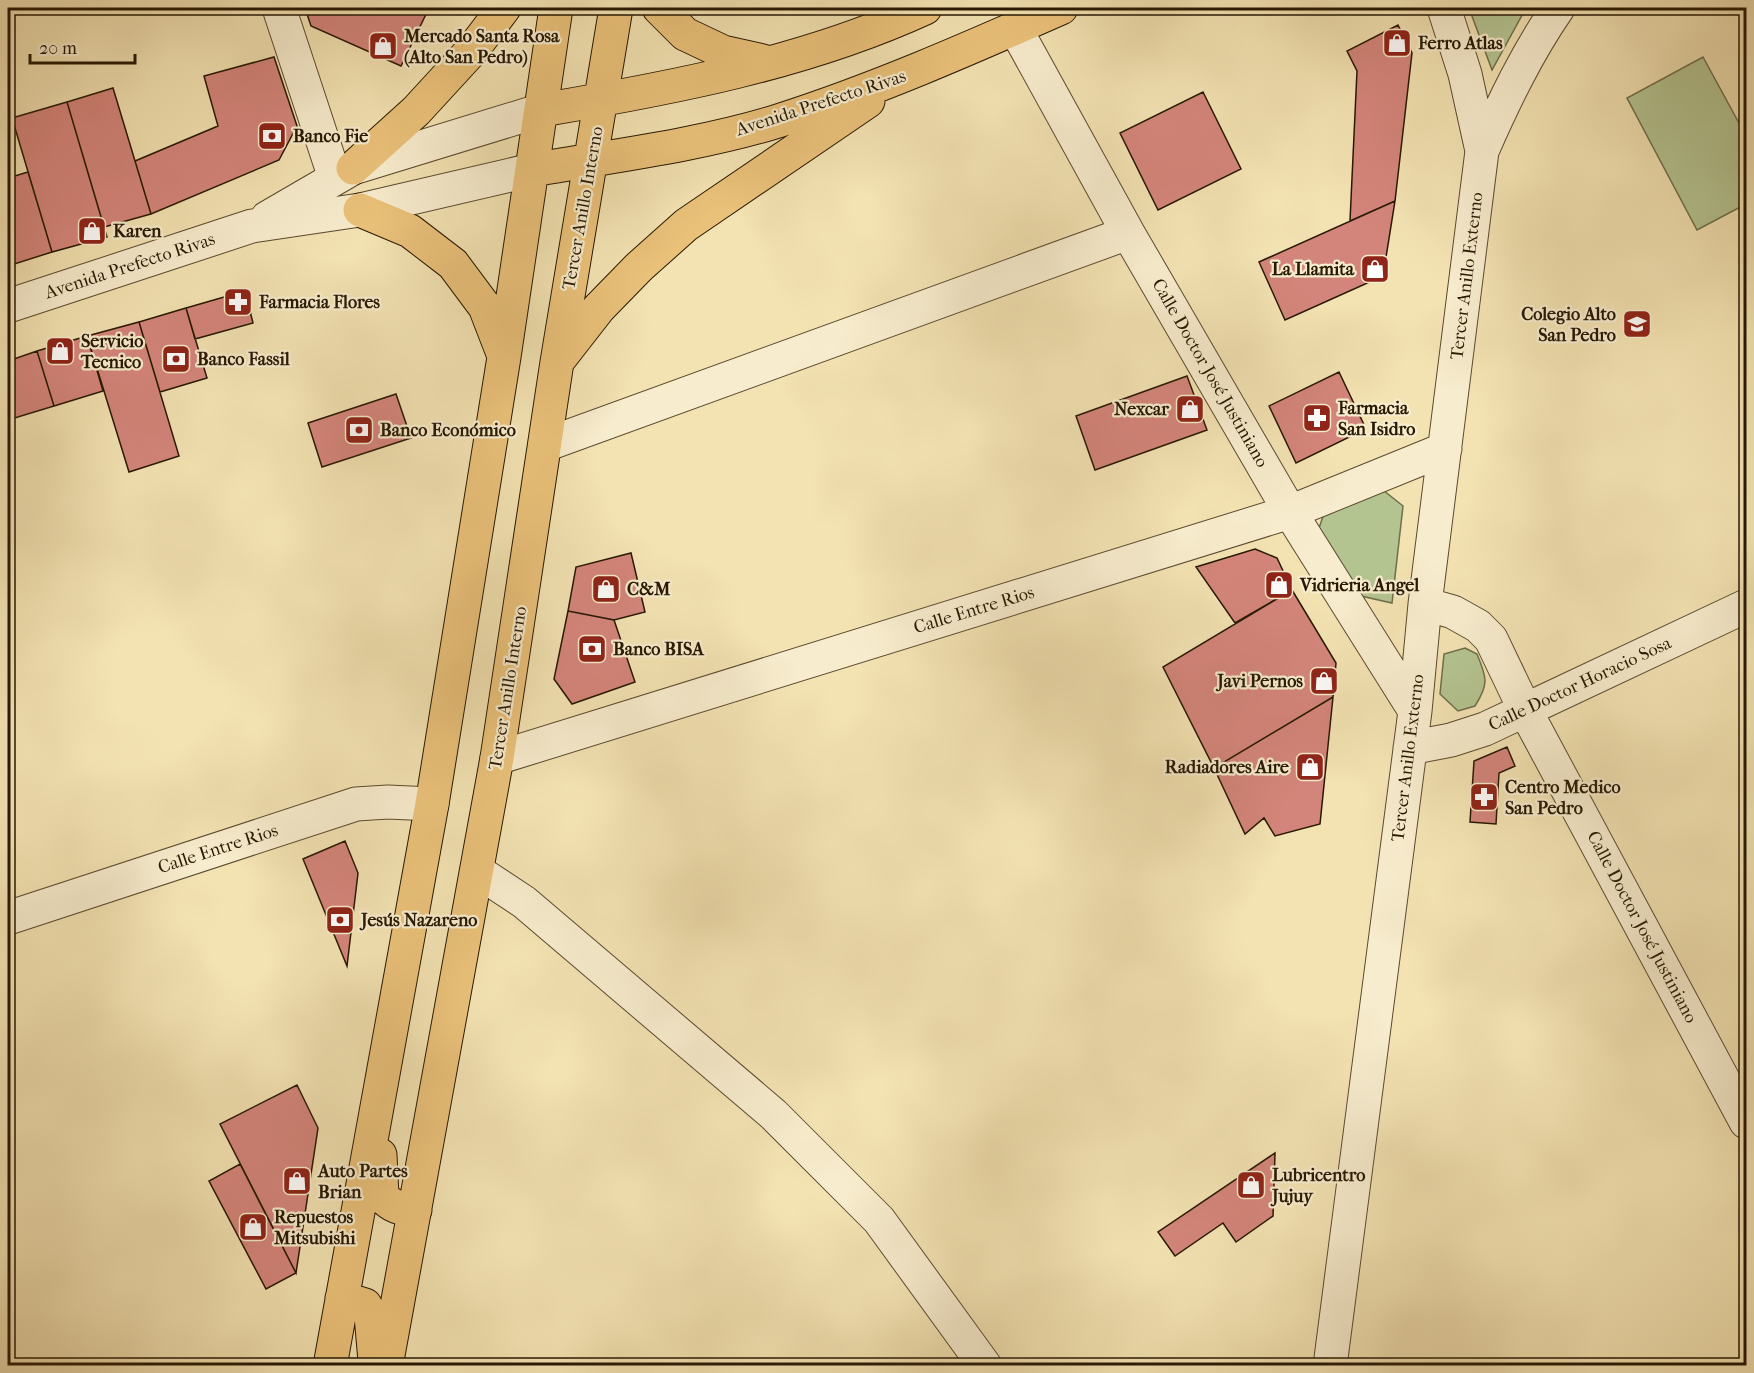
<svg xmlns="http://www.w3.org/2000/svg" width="1754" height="1373" font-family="'IM FELL French Canon',serif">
  <rect width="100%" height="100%" fill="#f3e2b2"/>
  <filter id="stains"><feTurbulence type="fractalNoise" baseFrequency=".00333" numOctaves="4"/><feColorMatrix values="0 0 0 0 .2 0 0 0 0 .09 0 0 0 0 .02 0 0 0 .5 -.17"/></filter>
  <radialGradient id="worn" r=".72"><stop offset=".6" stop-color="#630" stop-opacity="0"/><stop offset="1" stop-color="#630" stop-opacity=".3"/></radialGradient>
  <!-- green -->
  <path fill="#b4c491" stroke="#6e6e4a" stroke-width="1.5" d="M1469 8H1526L1492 70Z
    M1703 57 1746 136V204L1697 230 1627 98Z
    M1383 490 1403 506 1392 603 1361 596 1319 528 1326 508Z
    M1465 648 1477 654C1487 678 1489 684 1475 706L1458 711 1440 694 1444 654Z"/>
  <!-- building -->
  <path fill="#d4857b" stroke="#271802" stroke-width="1.5" d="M305 8H429L401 66 311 26Z
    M1398 25 1412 53 1395 201 1350 221 1357 71 1347 51Z
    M274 57 297 126 279 160 151 214 135 161 218 126 204 76Z
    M113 88 151 214 104 227 67 102Z
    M1203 92 1241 169 1158 210 1120 133Z
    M67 102 107 237 52 252 12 118Z
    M28 172 52 252 8 266V178Z
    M1395 201 1383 276 1285 320 1259 262Z
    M245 291 253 323 195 339 186 308Z
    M186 308 207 378 160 392 139 322Z
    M139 322 179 456 129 472 87 336Z
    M87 336 103 391 54 406 37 351Z
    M37 351 54 406 8 420V361Z
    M1339 372 1366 429 1296 463 1269 406Z
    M1187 376 1207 430 1095 470 1076 416Z
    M396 394 411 438 322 467 308 423Z
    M1255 549 1277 558 1292 590 1235 623 1196 567Z
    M631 553 645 612 614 620 568 611 576 567Z
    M1292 590 1336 663 1333 697 1214 768 1163 667Z
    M568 611 614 620 635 682 572 704 554 679Z
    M1333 697 1320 824 1275 836 1264 818 1245 834 1214 768Z
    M1507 747 1515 766 1499 773 1496 824 1470 822 1474 761Z
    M345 841 358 873 347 966 303 859Z
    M297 1085 318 1128 296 1273 220 1124Z
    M1275 1153 1273 1216 1236 1242 1223 1223 1175 1256 1158 1232Z
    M240 1164 296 1273 266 1289 209 1181Z"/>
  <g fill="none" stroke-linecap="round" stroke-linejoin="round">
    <!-- minor casing -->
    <g stroke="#5a4a2e" stroke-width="35">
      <path id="minor" d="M279 8 335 178
        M1444 8 1465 74 1482 151
        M1015 28 1128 233 1290 512 1415 711
        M267 218 353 168 542 110
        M8 306 252 226 360 210 532 170
        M545 445 1128 233
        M1425 604 1453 612 1478 626 1491 639 1525 710 1746 1122
        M1410 748 1451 740 1485 729 1746 606
        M497 758 1290 512 1445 449
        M477 871 524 902 773 1114 879 1220 985 1366
        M8 918 356 804 388 802 432 804
        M1330 1366 1415 711 1425 604 1482 151C1504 101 1527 53 1558 8"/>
    </g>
    <!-- major casing -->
    <g stroke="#271802" stroke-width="35">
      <path id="major" d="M659 8 685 34 723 52 763 61
        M542 110C672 88 805 63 925 8
        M353 168 416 111 473 49 504 8
        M532 170C612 156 701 145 778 121 875 90 968 49 1061 8
        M360 210 410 231 453 264 485 307 504 356
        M560 358 599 308 639 267 686 225 868 101
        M380 1155 382 1196C392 1207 400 1209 415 1210
        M342 1298 365 1305 371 1315 375 1361
        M330 1366 432 804 504 357 556 8
        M386 1366 497 758 557 362 616 8"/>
    </g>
    <!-- minor -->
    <use href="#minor" stroke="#f7eccd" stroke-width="33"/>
    <!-- major -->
    <use href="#major" stroke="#eac179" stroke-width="33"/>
  </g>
  <!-- icons -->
  <defs>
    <g id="shop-square" transform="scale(1.5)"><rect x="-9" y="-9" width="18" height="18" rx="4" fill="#8f2418" stroke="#f7eccd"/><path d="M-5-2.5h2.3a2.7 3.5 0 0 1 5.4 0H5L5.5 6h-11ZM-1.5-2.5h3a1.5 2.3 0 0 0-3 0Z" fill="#fff"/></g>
    <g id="bank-square" transform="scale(1.5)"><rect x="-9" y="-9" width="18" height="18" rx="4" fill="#8f2418" stroke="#f7eccd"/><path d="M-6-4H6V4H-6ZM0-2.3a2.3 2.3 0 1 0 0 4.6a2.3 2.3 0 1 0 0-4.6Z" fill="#fff"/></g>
    <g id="pharmacy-square" transform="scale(1.5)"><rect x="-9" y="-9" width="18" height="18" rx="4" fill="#8f2418" stroke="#f7eccd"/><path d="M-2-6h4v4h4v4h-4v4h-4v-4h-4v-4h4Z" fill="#fff"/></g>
    <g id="school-square" transform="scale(1.5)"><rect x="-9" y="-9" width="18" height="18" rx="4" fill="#8f2418" stroke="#f7eccd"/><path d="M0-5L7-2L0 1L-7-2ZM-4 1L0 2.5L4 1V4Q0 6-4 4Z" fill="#fff"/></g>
  </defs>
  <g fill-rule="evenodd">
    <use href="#shop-square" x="1397" y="43"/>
    <use href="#shop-square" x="383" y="46"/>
    <use href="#bank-square" x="272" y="136"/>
    <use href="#shop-square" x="92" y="231"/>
    <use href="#shop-square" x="1375" y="269"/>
    <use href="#pharmacy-square" x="238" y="302"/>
    <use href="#school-square" x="1637" y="324"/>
    <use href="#shop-square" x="60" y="351"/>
    <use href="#bank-square" x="176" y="359"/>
    <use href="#shop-square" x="1190" y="409"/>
    <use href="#pharmacy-square" x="1317" y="418"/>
    <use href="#bank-square" x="359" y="430"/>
    <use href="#shop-square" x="1279" y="585"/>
    <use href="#shop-square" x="606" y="589"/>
    <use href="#bank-square" x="592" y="649"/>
    <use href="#shop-square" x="1324" y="681"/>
    <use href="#shop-square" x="1310" y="767"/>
    <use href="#pharmacy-square" x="1484" y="797"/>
    <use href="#bank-square" x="340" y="920"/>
    <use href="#shop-square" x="297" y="1181"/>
    <use href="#shop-square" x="1251" y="1185"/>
    <use href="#shop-square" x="253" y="1227"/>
  </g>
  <g text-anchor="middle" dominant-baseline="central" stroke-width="4.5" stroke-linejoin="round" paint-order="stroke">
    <!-- poi labels -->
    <g font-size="18" font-weight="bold" fill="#271802" stroke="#f7eccd" text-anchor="start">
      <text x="404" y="36">Mercado Santa Rosa<tspan x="404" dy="21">(Alto San Pedro)</tspan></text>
      <text x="1418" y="43">Ferro Atlas</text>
      <text x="293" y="136">Banco Fie</text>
      <text x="113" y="231">Karen</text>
      <text x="1354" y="269" text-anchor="end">La Llamita</text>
      <text x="259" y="302">Farmacia Flores</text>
      <text x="1616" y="314" text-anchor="end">Colegio Alto<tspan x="1616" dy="21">San Pedro</tspan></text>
      <text x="81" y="341">Servicio<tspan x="81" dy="21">Tecnico</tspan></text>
      <text x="197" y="359">Banco Fassil</text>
      <text x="1338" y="408">Farmacia<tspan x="1338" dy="21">San Isidro</tspan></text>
      <text x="1169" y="409" text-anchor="end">Nexcar</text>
      <text x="380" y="430">Banco Económico</text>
      <text x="1300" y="585">Vidrieria Angel</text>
      <text x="627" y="589">C&amp;M</text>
      <text x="613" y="649">Banco BISA</text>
      <text x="1303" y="681" text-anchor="end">Javi Pernos</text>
      <text x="1289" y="767" text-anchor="end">Radiadores Aire</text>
      <text x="1505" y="787">Centro Medico<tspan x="1505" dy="21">San Pedro</tspan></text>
      <text x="361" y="920">Jesús Nazareno</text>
      <text x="318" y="1171">Auto Partes<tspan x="318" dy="21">Brian</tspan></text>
      <text x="1272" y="1175">Lubricentro<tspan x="1272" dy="21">Jujuy</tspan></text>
      <text x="274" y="1217">Repuestos<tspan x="274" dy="21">Mitsubishi</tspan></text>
    </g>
    <!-- street labels -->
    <g font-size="18" fill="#271802" stroke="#f7eccd">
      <text transform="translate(821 103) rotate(-18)">Avenida Prefecto Rivas</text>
      <text transform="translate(583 208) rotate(-80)">Tercer Anillo Interno</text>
      <text transform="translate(130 266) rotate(-18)">Avenida Prefecto Rivas</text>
      <text transform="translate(1467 276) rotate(-83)">Tercer Anillo Externo</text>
      <text transform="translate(1210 373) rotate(60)">Calle Doctor José Justiniano</text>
      <text transform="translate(974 610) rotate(-17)">Calle Entre Rios</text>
      <text transform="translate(1580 684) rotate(-25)">Calle Doctor Horacio Sosa</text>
      <text transform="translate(508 688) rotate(-81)">Tercer Anillo Interno</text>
      <text transform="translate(1408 758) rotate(-83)">Tercer Anillo Externo</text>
      <text transform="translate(218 849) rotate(-18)">Calle Entre Rios</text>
      <text transform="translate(1642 927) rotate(62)">Calle Doctor José Justiniano</text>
    </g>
  </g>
  <!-- margin -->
  <rect width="1754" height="1373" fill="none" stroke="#f3e2b2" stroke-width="30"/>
  <rect x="9" y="9" width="1736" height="1355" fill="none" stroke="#271802" stroke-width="3"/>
  <rect x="15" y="15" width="1724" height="1343" fill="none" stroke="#271802" stroke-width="1.5"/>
  <!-- scale -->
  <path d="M30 54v9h105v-9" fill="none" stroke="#271802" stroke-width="3"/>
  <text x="39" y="54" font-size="18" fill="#271802" stroke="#f7eccd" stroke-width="4.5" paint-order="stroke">20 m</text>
  <rect width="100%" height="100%" filter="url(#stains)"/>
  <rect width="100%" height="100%" fill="url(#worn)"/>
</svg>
